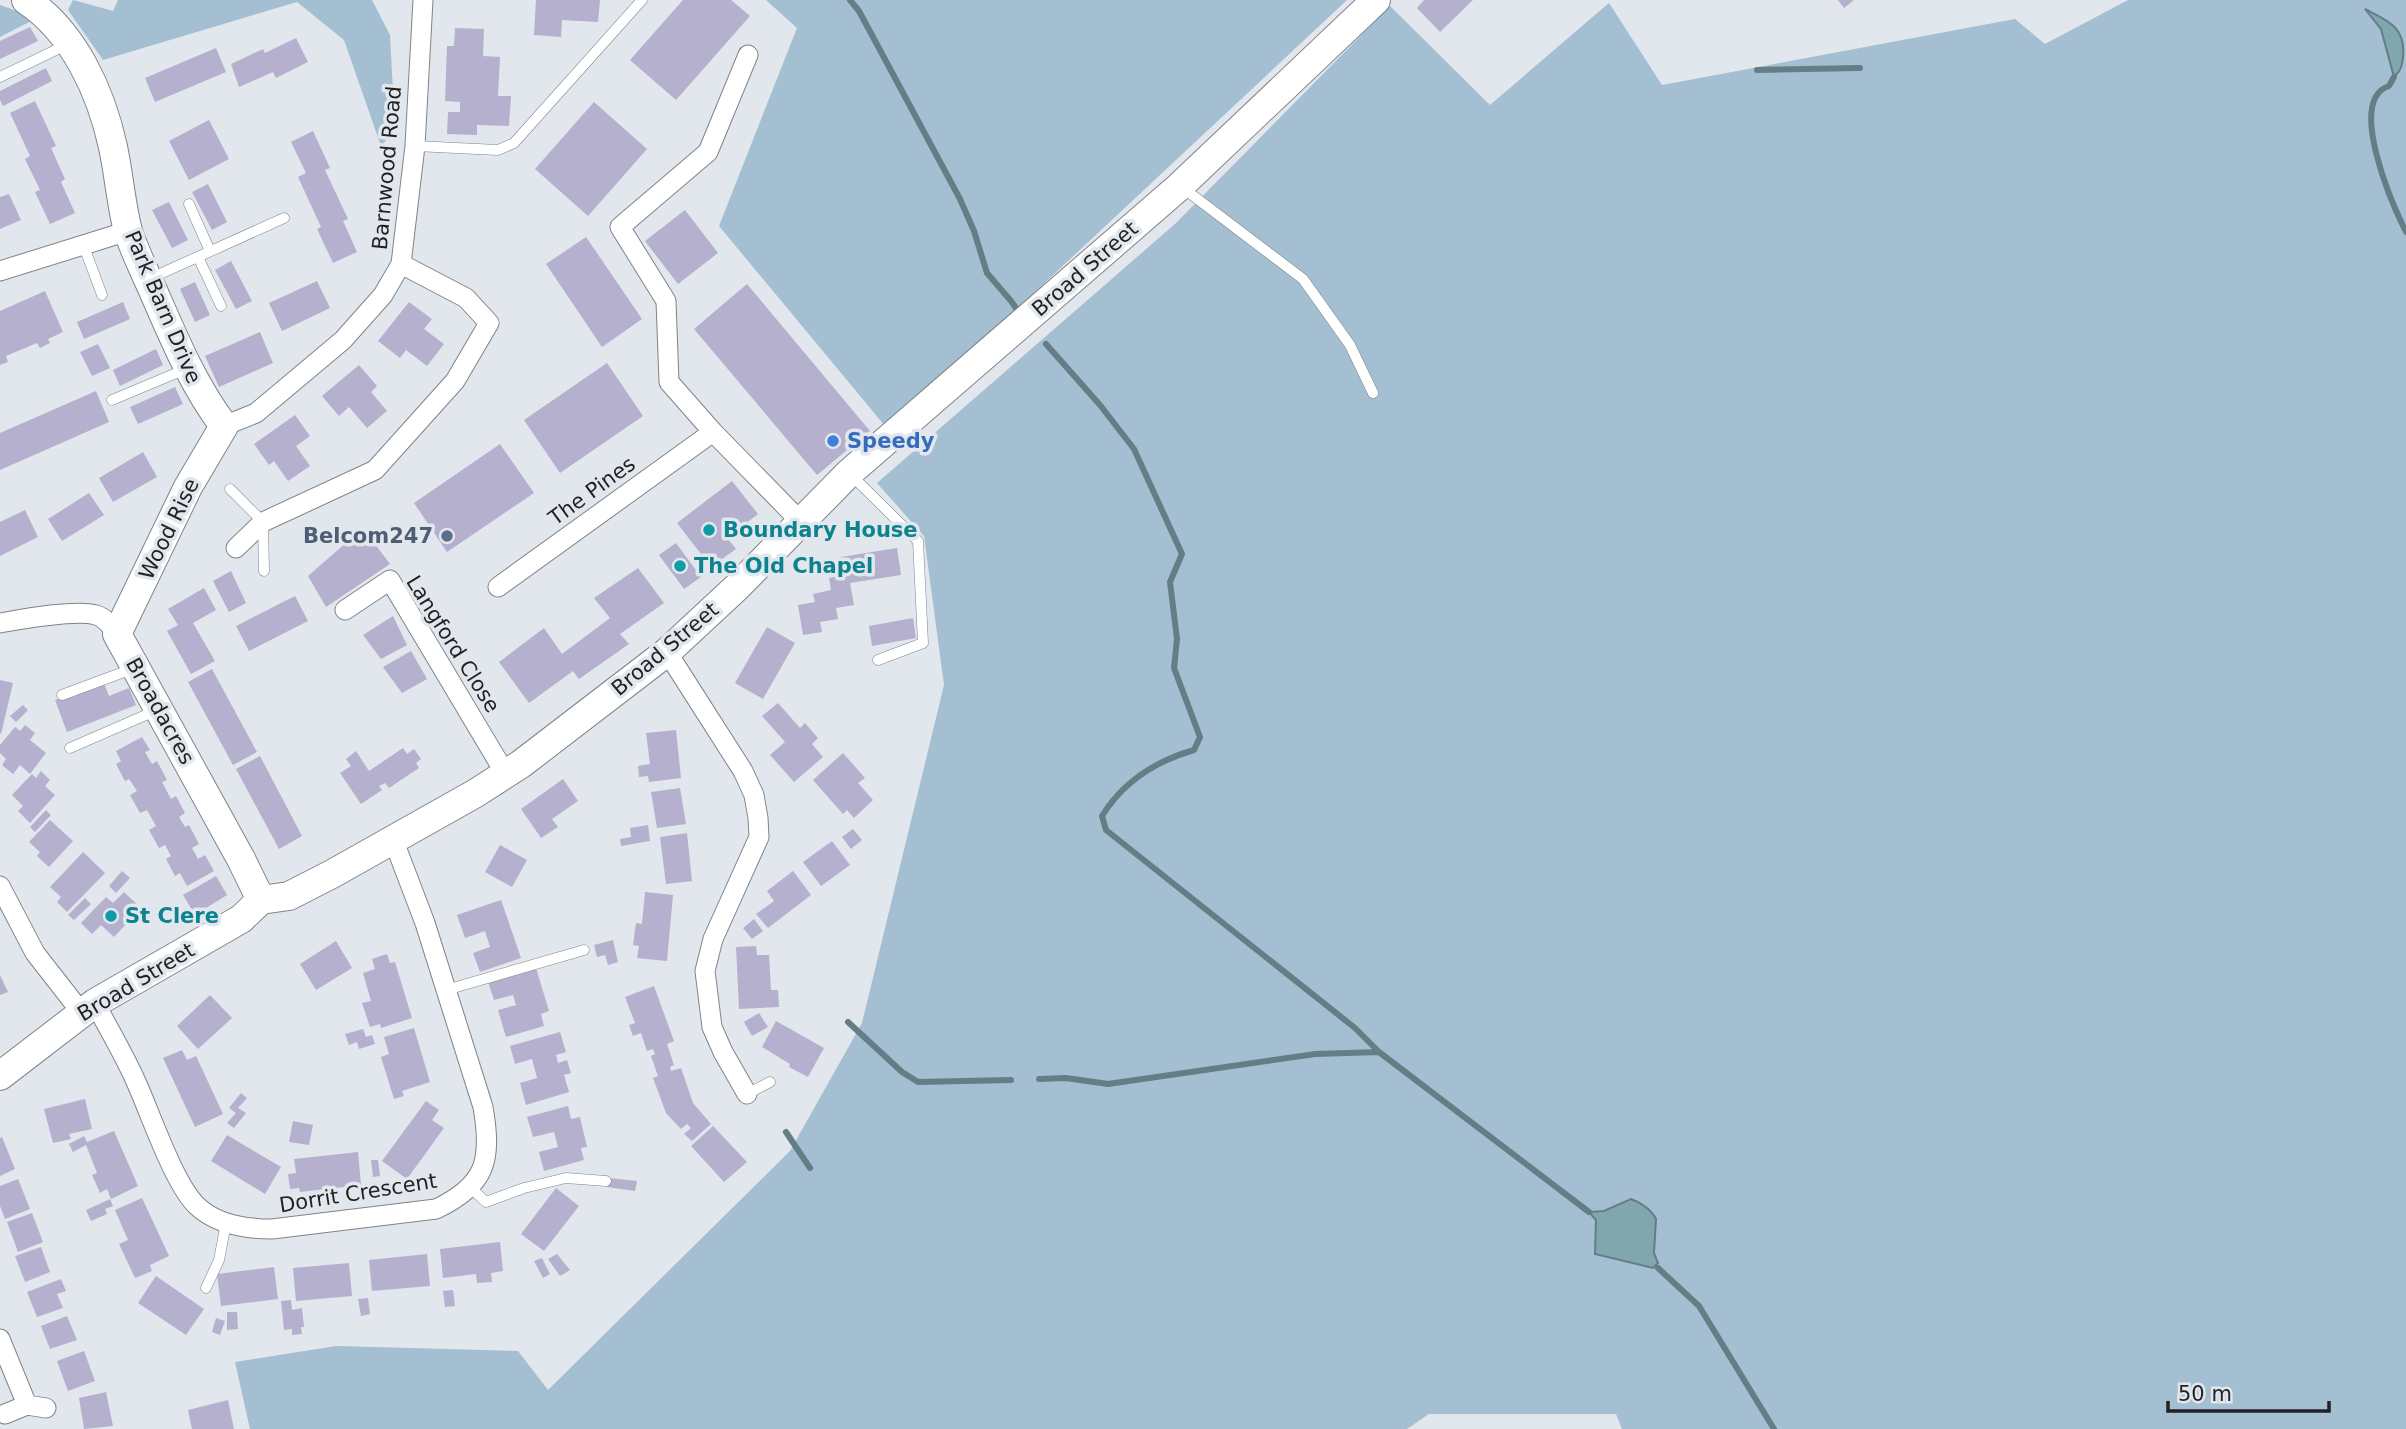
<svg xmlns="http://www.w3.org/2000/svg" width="2406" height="1429" font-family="'DejaVu Sans',sans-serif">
  <rect width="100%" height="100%" fill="#e1e7ec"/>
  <!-- green -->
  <path fill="#a4bed2" d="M73 0 113 11 118 0H372L390 35 395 130 381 146 344 40 297 2 103 60 68 10Z
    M766 0H1347L1006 319 885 426 719 226 797 28Z
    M2128 0H2406V1429H1622L1616 1414H1429L1407 1429H250L235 1362 336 1346 518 1351 548 1390 790 1151 862 1023 944 685 924 536 877 483 1175 224 1390 6 1490 105 1609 3 1662 85 2015 19 2045 44Z
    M0 5 37 18 0 37Z"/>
  <!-- water -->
  <path fill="#80a6ae" stroke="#637e84" stroke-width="2" d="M2365 9C2388 21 2406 27 2403 57 2402 67 2401 70 2394 77L2381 29Z
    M1631 1199C1640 1202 1652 1210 1656 1219L1654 1253 1658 1263 1653 1268 1595 1254 1596 1220 1589 1212 1604 1211Z"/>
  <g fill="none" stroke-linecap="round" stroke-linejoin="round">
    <!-- stream -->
    <path stroke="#637e84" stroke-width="6" d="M850 0 859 11 960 199 974 231 987 273 1011 301 1020 314
      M1757 70 1860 68
      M2394 77 2389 86C2346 100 2393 206 2406 232
      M1046 344 1100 405 1134 449 1182 554 1170 582 1177 639 1174 668 1200 737 1194 750C1156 761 1123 782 1102 816L1106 830 1355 1028 1379 1052 1589 1212
      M848 1022 902 1072 918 1082 1011 1080
      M1039 1079 1066 1078 1108 1084 1315 1054 1379 1052
      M786 1132 810 1168
      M1658 1268 1699 1306 1774 1429"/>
  </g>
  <!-- building -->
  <path fill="#b4b0ce" d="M536 0H600L598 22 562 20 561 37 534 35Z
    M683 0H731L750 16 676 100 630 60Z
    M1424 0H1473L1440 32 1417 8Z
    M1838 0H1854L1844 8Z
    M30 27 38 41 0 59V41Z
    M455 28 484 29 483 56 500 57 498 96H511L509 126 477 125V135L447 134 448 112H460V102L445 101 447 46H454Z
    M296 38 308 62 276 78 273 72 239 87 231 64 263 49 265 53Z
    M216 48 226 72 155 102 145 78Z
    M46 68 52 81 3 106 0 100V91Z
    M35 101 56 146 51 148 65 179 61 182 75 213 50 224 35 192 40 190 25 159 30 156 10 113Z
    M594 102 647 149 588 216 535 169Z
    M209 120 229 159 189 180 169 141Z
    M313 131 330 168 325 170 348 219 343 221 357 252 333 263 317 229 321 227 298 177 306 173 291 142Z
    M208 184 227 222 212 230 192 192Z
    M9 194 21 220 0 229V197Z
    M169 202 188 240 172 248 152 210Z
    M685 210 718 253 678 284 645 241Z
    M586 237 642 319 602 347 546 264Z
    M231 261 252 301 236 309 215 270Z
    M317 281 330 308 282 331 269 303Z
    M195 282 210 315 195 322 180 289Z
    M747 284 870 431 817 475 694 329Z
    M45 291 63 332 48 339 50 343 40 348 37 343 6 356 8 362 0 365V311Z
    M123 302 130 319 84 339 77 322Z
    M409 302 432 319 424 329 444 344 427 366 406 350 400 358 378 341Z
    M260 332 273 363 219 387 205 356Z
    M98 344 110 368 92 376 80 352Z
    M156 349 163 365 120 386 113 370Z
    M607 363 643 416 560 473 524 420Z
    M359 365 377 386 371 392 387 411 367 428 349 407 339 416 322 396Z
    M175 387 183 404 138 424 130 407Z
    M96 391 109 422 0 470V433Z
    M295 415 310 436 296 446 310 466 288 481 274 461 269 465 254 444Z
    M500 444 534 493 447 552 414 503Z
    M143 452 157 477 113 502 99 478Z
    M732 481 758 514 727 538 736 549 711 567 677 523Z
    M89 493 104 515 62 541 48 519Z
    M25 510 38 537 0 556V522Z
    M363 528 390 564 326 607 308 576Z
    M676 543 701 577 684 589 659 555Z
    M897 548 901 575 850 583 854 605 836 608 838 619 820 622 822 632 803 635 798 605 815 602 813 594 831 590 829 578 845 575 841 557Z
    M638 568 664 603 620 634 629 644 579 679 573 671 529 703 499 662 544 628 562 654 610 618 594 598Z
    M231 571 246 603 229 612 213 581Z
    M204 588 216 610 193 623 215 661 191 674 167 631 178 625 168 609Z
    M295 596 308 621 249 651 236 626Z
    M393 616 407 645 381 659 363 635Z
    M913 618 916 638 872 646 869 626Z
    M767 627 795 643 763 699 735 683Z
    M411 651 427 679 402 693 383 667Z
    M212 669 257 752 233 765 188 682Z
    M0 680 13 683 1 734 0 733Z
    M103 681 109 696 129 688 136 705 67 732 55 700Z
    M778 703 800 728 805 723 818 738 812 744 823 757 794 782 770 755 785 742 762 716Z
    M23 705 28 710 16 722 10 716Z
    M25 725 35 733 30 740 46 753 30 774 20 765 13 774 2 765 6 759 0 753V745L15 727 20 731Z
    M676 730 681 778 649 782 648 776 639 777 638 766 650 764 646 733Z
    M142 737 150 750 145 752 152 764 157 761 167 780 162 782 171 799 176 796 185 813 179 817 185 827 189 825 199 844 192 848 198 859 205 855 214 871 187 886 180 873 175 876 166 859 171 856 165 845 159 848 149 830 156 826 147 810 140 813 130 795 137 791 129 779 125 781 116 764 121 761 116 751Z
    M403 748 407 754 414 749 421 759 416 763 419 768 389 788 385 783 379 786 382 790 361 804 340 773 351 766 346 759 356 751 369 771Z
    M843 753 865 778 858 783 873 800 854 818 847 810 843 814 813 780Z
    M260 756 302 836 279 849 236 769Z
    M41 771 50 780 45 786 55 795 30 823 18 811 23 806 12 795 32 774 36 778Z
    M563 779 578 801 552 819 558 827 541 838 521 809Z
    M680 788 686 824 657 828 651 792Z
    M46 810 51 815 35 832 30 827Z
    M50 820 73 841 49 867 37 856 40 852 29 842Z
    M648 825 650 841 621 846 620 839 631 837 630 828Z
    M853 829 862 840 851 849 842 837Z
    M687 833 692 881 666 884 660 837Z
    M832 841 850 865 821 886 803 862Z
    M500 845 527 860 512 887 485 872Z
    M83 852 105 873 67 912 57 902 61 897 50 887Z
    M122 871 130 878 116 893 109 886Z
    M793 871 811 895 768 928 756 914 774 901 767 891Z
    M216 876 227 895 195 915 183 895Z
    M124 892 141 908 114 937 101 925 92 934 81 923 106 897 113 903Z
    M645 892 673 895 667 961 637 958 639 946 633 945 636 923 642 924Z
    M85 898 91 904 74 920 68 915Z
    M501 900 521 958 480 972 473 953 490 947 485 931 465 938 457 915Z
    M754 919 763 931 752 939 743 928Z
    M613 940 618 962 608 965 605 955 597 957 594 945Z
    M336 941 352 968 316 990 300 964Z
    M756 946 757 955H769L771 990H778L779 1007 739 1009 736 947Z
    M387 954 390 963 395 962 412 1018 381 1028 380 1024 370 1027 362 1003 371 1001 363 973 375 969 372 959Z
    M536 968 549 1011 541 1014 544 1026 506 1037 498 1010 516 1005 513 995 494 1000 488 982Z
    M0 975 8 992 0 995Z
    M654 986 674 1041 667 1044 674 1065 670 1067 671 1071 681 1068 693 1103 711 1124 692 1141 684 1134 691 1128 687 1124 681 1129 666 1113 653 1078 658 1076 651 1056 655 1054 653 1049 647 1051 641 1033 633 1036 629 1025 635 1023 625 997Z
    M210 995 232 1018 198 1049 177 1026Z
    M759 1013 768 1027 752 1036 744 1022Z
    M776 1021 824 1048 808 1077 789 1067 790 1064 762 1047Z
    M414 1028 430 1082 402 1091 404 1096 394 1099 381 1057 389 1054 384 1037Z
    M363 1029 366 1037 372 1035 375 1044 359 1049 357 1042 349 1045 345 1034Z
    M560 1032 566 1052 556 1055 558 1063 567 1060 571 1073 564 1075 569 1092 526 1105 520 1083 537 1078 532 1059 515 1064 510 1046Z
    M182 1050 187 1060 196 1056 223 1114 195 1127 163 1058Z
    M241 1093 247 1098 238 1108 246 1113 234 1128 227 1123 236 1113 229 1108Z
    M85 1099 92 1129 69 1134 71 1139 53 1143 44 1109Z
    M426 1101 439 1110 432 1120 444 1128 407 1179 382 1161Z
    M568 1106 571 1119 580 1117 587 1147 581 1148 584 1160 544 1171 539 1152 558 1147 554 1132 533 1137 527 1117Z
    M293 1121 313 1125 309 1145 289 1142Z
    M713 1126 747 1162 724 1182 691 1146Z
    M114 1131 138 1186 111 1199 107 1189 100 1193 92 1175 97 1173 86 1145 73 1152 69 1144 84 1136 87 1142Z
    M227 1135 281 1167 265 1194 211 1161Z
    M2 1137 15 1169 0 1176V1138Z
    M358 1152 361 1185 300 1192 299 1188 290 1189 288 1174 296 1173 294 1159Z
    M371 1160H378L380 1176 373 1177Z
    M608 1178 637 1181 635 1191 607 1187Z
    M18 1179 30 1209 5 1219 0 1206V1186Z
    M556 1188 579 1206 544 1251 521 1234Z
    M142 1198 169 1256 150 1265 152 1271 135 1278 119 1244 128 1240 115 1210Z
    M110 1199 113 1206 105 1209 107 1214 91 1221 86 1210Z
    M32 1213 43 1242 18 1252 7 1222Z
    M500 1242 503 1271 491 1273 492 1282 477 1283 476 1274 443 1278 440 1249Z
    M41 1247 50 1272 25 1282 15 1256Z
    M427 1254 430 1286 372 1291 369 1260Z
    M557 1254 570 1270 560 1276 548 1259Z
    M542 1258 550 1274 543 1278 534 1261Z
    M349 1263 352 1296 296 1301 293 1268Z
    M274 1267 278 1299 221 1306 217 1274Z
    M156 1276 204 1309 186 1335 138 1303Z
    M61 1279 66 1291 57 1294 63 1308 37 1317 27 1292Z
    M453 1290 455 1306 445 1307 443 1291Z
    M368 1298 370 1314 361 1316 358 1299Z
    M291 1300 292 1310 302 1308 304 1327H301L302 1334 292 1335V1329L284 1330 281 1301Z
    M227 1312H237L238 1329 227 1330Z
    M67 1316 77 1340 50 1349 41 1326Z
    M216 1318 225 1321 220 1335 212 1332Z
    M84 1351 95 1381 68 1391 57 1361Z
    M106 1392 113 1426 84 1429 79 1398Z
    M228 1400 234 1429H192L188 1410Z"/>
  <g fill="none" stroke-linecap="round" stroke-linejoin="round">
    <!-- lane casing -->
    <g stroke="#7f8489" stroke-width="11">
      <path id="lane" d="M0 77 66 45
        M415 146 498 150 514 143 642 0
        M1183 188 1303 279 1350 345 1373 393
        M189 204 210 251
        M83 244 102 295
        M198 257 221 306
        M151 278 284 218
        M112 400 186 369
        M849 473 918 541 923 643 878 660
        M230 489 263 522 264 571
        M62 695 132 669
        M70 748 155 711
        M446 990 584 950
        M747 1094 770 1082
        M471 1188 486 1202 524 1188 566 1178 606 1181
        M206 1288 219 1260 226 1223"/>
    </g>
    <!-- street casing -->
    <g stroke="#7f8489" stroke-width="21">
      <path id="street" d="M748 55 708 152 620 227 666 301 669 382 713 432 801 522
        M0 271 128 231
        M224 426 256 413 343 340 383 295 401 264 415 146 423 0
        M236 548 263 522 375 470 455 381 489 323 466 298 401 264
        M498 587 713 432
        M345 610 390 580 505 773
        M0 623C23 619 75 609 96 615 106 618 112 627 117 634
        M667 652 743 771 754 795 758 818 759 837 713 939 705 971 712 1027 723 1052 747 1094
        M0 886 35 953 81 1012
        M95 1003C109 1030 125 1056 137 1084 151 1115 174 1184 197 1206 217 1225 246 1229 272 1229L436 1209C487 1185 492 1159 483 1107L425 923 393 839
        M0 1339 27 1405
        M5 1414 27 1405 46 1408"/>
    </g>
    <!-- secondary casing -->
    <g stroke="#7f8489" stroke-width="30">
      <path id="secondary" d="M26 0C74 32 101 92 113 147 119 175 121 204 128 231 135 253 146 274 155 295 175 341 194 386 224 426L188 487 117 634 241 859 261 900
        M0 1076 95 1003 241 919 261 900 289 896 332 874 476 793 521 764 667 652 737 587 849 473 1180 186 1376 0"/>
    </g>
    <!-- lane -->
    <use href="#lane" stroke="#fff" stroke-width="10"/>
    <!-- street -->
    <use href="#street" stroke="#fff" stroke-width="19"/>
    <!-- secondary -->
    <use href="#secondary" stroke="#fff" stroke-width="28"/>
  </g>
  <!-- markers -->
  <circle fill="#3f7fe0" stroke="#e1e7ec" stroke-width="2.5" cx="833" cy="441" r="7"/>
  <g fill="#0f9aa8" stroke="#e1e7ec" stroke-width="2.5">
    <circle cx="709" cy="530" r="7"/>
    <circle cx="680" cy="566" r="7"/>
    <circle cx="111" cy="916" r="7"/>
  </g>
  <circle fill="#5c6f8a" stroke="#e1e7ec" stroke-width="2.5" cx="447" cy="536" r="7"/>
  <g text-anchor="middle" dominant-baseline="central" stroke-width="7" stroke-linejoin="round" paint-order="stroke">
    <!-- street labels -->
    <g font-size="21" fill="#1f2123" stroke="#e1e7ec">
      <text transform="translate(387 168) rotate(-85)">Barnwood Road</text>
      <text transform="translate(1085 269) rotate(-41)">Broad Street</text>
      <text transform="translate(163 307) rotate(67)">Park Barn Drive</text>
      <text transform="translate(592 491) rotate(-36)">The Pines</text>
      <text transform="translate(169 529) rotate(-64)">Wood Rise</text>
      <text transform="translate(453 644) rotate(58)">Langford Close</text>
      <text transform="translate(665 649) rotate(-40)">Broad Street</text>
      <text transform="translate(160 711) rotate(61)">Broadacres</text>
      <text transform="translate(136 982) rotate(-31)">Broad Street</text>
      <text transform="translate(358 1193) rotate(-9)">Dorrit Crescent</text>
    </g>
    <!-- shop labels -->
    <g font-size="21" font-weight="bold" fill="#366cbe" stroke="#e1e7ec" text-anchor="start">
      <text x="847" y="441">Speedy</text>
    </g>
    <!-- culture labels -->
    <g font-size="21" font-weight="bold" fill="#0d838f" stroke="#e1e7ec" text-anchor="start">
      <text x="723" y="530">Boundary House</text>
      <text x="694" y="566">The Old Chapel</text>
      <text x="125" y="916">St Clere</text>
    </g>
    <!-- service labels -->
    <g font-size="21" font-weight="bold" fill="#4e5e75" stroke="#e1e7ec" text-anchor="end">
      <text x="433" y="536">Belcom247</text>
    </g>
  </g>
  <!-- scale -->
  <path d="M2168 1401v10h161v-10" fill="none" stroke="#1f2123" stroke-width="3.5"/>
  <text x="2178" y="1401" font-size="21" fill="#1f2123" stroke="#e1e7ec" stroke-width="5" paint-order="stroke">50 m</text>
</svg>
